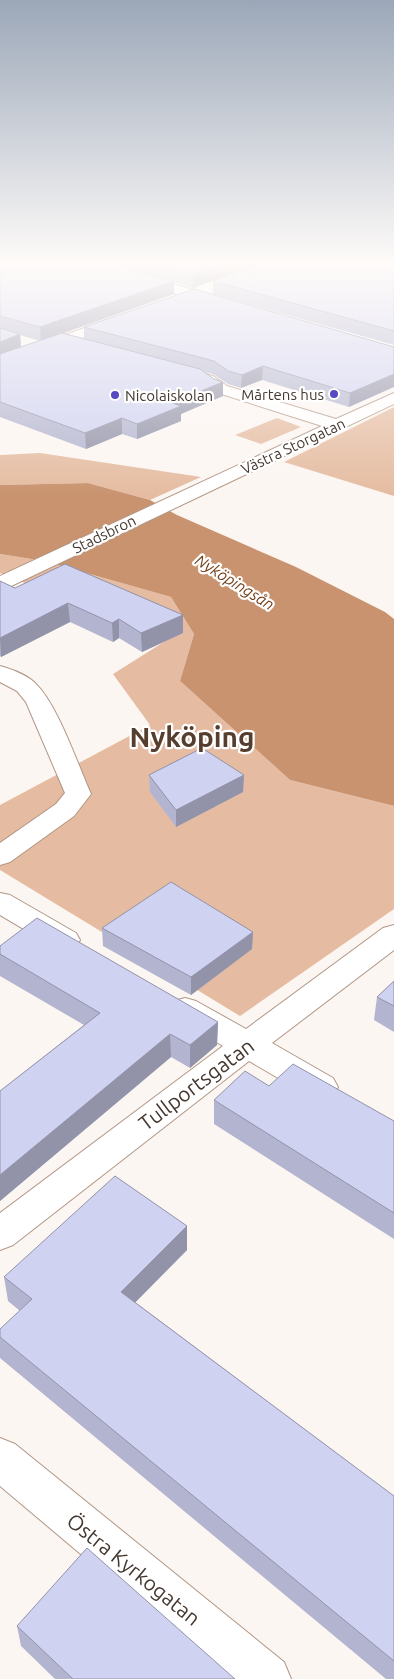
<svg xmlns="http://www.w3.org/2000/svg" width="394" height="1679" font-family="Ubuntu,sans-serif">
  <rect width="100%" height="100%" fill="#fcf6f2"/>
  <!-- green -->
  <path fill="#e5bca1" d="M394 407V496L284 462Z
    M277 418 301 427 261 444 235 435Z
    M40 453 201 477 150 500 88 483 0 485V455Z
    M0 554 44 561 171 597 194 634 180 681 290 780 394 806V909L240 1016 0 870V805L150 725 113 674 167 640 0 573Z"/>
  <!-- water -->
  <path fill="#c9936f" d="M88 483 150 500 177 515 296 567 385 612 394 619V806L290 780 180 681 194 634 171 597 44 561 0 554V485Z"/>
  <g fill="none" stroke-linecap="round" stroke-linejoin="round">
    <!-- minor casing -->
    <g stroke="#b29684" stroke-width="2">
      <path id="minor" d="M70 260H91L227 300 229 303 222 307 217 306 71 263Z
        M118 316 123 317 125 320 123 323 0 368V358Z
        M190 370 213 376 227 386 336 419 394 393V404L7 588 0 590V576L322 426 215 392 202 382 184 378 182 375 184 372Z
        M0 666C11 669 27 675 35 683 58 705 77 763 91 794L74 816 10 862 0 865V843L56 804 65 793 26 702 17 691 0 682Z
        M0 893 10 895 76 933 80 940 76 947 65 950 54 947 0 915Z
        M394 925V950L272 1043 333 1078 338 1087 333 1096 321 1100 309 1096 249 1061 13 1245 0 1250V1213L223 1046 174 1017 169 1009 174 1001 185 998 196 1001 246 1029 383 928Z
        M0 1438 15 1444 284 1662 291 1679H229L0 1486Z"/>
    </g>
    <!-- minor -->
    <use href="#minor" fill="#fff" fill-rule="evenodd"/>
  </g>
  <!-- wall -->
  <path fill="#b3b5d0" fill-rule="evenodd" d="M0 260H270L193 288 174 282V294L63 333 84 339V327L394 347 349 407 262 380 241 388 228 384 213 374 204 372 223 396 181 414V421L137 439 122 434 86 449 0 417ZM20 335 40 341 21 347Z
    M394 260V345L213 294V281Z
    M0 581 15 588 183 615V633L142 652 119 638 113 642 70 622 1 657 0 656Z
    M149 775H244L243 792 176 827 150 792Z
    M102 928 253 932 252 949 191 995 103 946Z
    M0 946 218 1022 217 1045 190 1068 171 1057 0 1201V1091L84 1025 0 976Z
    M394 981V1032L374 1020 377 997Z
    M269 1086 394 1121V1239L214 1124V1100Z
    M187 1226V1250L135 1302 394 1496V1679H386L0 1358V1329L20 1311 8 1301 4 1277Z
    M17 1626 235 1679H55L21 1646Z"/>
  <!-- shaded-wall -->
  <path fill="#9293a9" d="M235 260H270L193 288V275Z
    M174 281V294L41 341 40 327Z
    M20 334 21 348 0 356V342Z
    M263 366 262 380 241 388 242 375Z
    M394 374V387L349 407 350 393Z
    M223 382V396L181 414V421L137 439V424L172 403Z
    M122 418V434L86 449 85 433Z
    M68 603 70 622 1 657 0 638Z
    M183 615V633L142 652 141 633Z
    M119 619V638L113 642 112 623Z
    M244 775 243 792 176 827V810Z
    M253 932 252 949 191 995V977Z
    M218 1022 217 1045 190 1068V1045Z
    M170 1034 171 1057 0 1201V1175Z
    M187 1226V1250L122 1316 121 1292Z"/>
  <!-- building -->
  <path fill="#d0d2f2" stroke="#9293a9" d="M0 260H98L174 281 40 327 0 316Z
    M141 260H235L193 275Z
    M272 260H394V331L213 281Z
    M194 289 394 347V374L350 393 263 366 242 375 228 371 214 361 84 327Z
    M0 328 20 334 0 342Z
    M62 333 200 369 214 379 223 382 172 403 181 406 137 424 122 418 85 433 0 402V354Z
    M65 564 183 615 141 633 119 619 112 623 68 603 0 638V581L15 588Z
    M202 748 244 775 176 810 149 775Z
    M171 882 253 932 191 977 102 928Z
    M37 918 218 1022 190 1045 170 1034 0 1175V1091L100 1013 0 954V946Z
    M394 981V1006L377 997Z
    M293 1064 394 1121V1213L214 1100 245 1071 269 1086Z
    M115 1176 187 1226 121 1292 394 1496V1661L0 1337V1329L32 1299 4 1277Z
    M87 1548 235 1679H73L17 1626Z"/>
  <!-- sky -->
  <linearGradient id="sky" x2="0" y2="1"><stop stop-color="#9ba7b8"/><stop offset="0.53" stop-color="#fefbf9"/><stop offset="1" stop-color="#fefbf9" stop-opacity="0"/></linearGradient>
  <rect width="394" height="495" fill="url(#sky)"/>
  <!-- markers -->
  <g fill="#5649c1" stroke="#fff" stroke-width="2">
    <circle cx="334" cy="394" r="5"/>
    <circle cx="115" cy="395" r="5"/>
  </g>
  <g text-anchor="middle" dominant-baseline="central" stroke-width="4.5" stroke-linejoin="round" paint-order="stroke">
    <!-- far-poi labels -->
    <g font-size="15" fill="#443830" stroke="#fff" text-anchor="end">
      <text x="324" y="394">Mårtens hus</text>
      <text x="125" y="395" text-anchor="start">Nicolaiskolan</text>
    </g>
    <!-- far-street labels -->
    <g font-size="15" fill="#443830" stroke="#fff">
      <text transform="translate(293 446) rotate(-25)">Västra Storgatan</text>
      <text transform="translate(104 534) rotate(-26)">Stadsbron</text>
    </g>
    <!-- far-water labels -->
    <g font-size="16" font-style="italic" fill="#733f17" stroke="#fff">
      <text transform="translate(235 582) rotate(32)">Nyköpingsån</text>
    </g>
    <!-- near-street labels -->
    <g font-size="21" fill="#443830" stroke="#fff">
      <text transform="translate(196 1084) rotate(-37)">Tullportsgatan</text>
      <text transform="translate(134 1569) rotate(39)">Östra Kyrkogatan</text>
    </g>
    <!-- town labels -->
    <g font-size="28" font-weight="bold" fill="#563e2e" stroke="#fff">
      <text x="192" y="736">Nyköping</text>
    </g>
  </g>
</svg>
